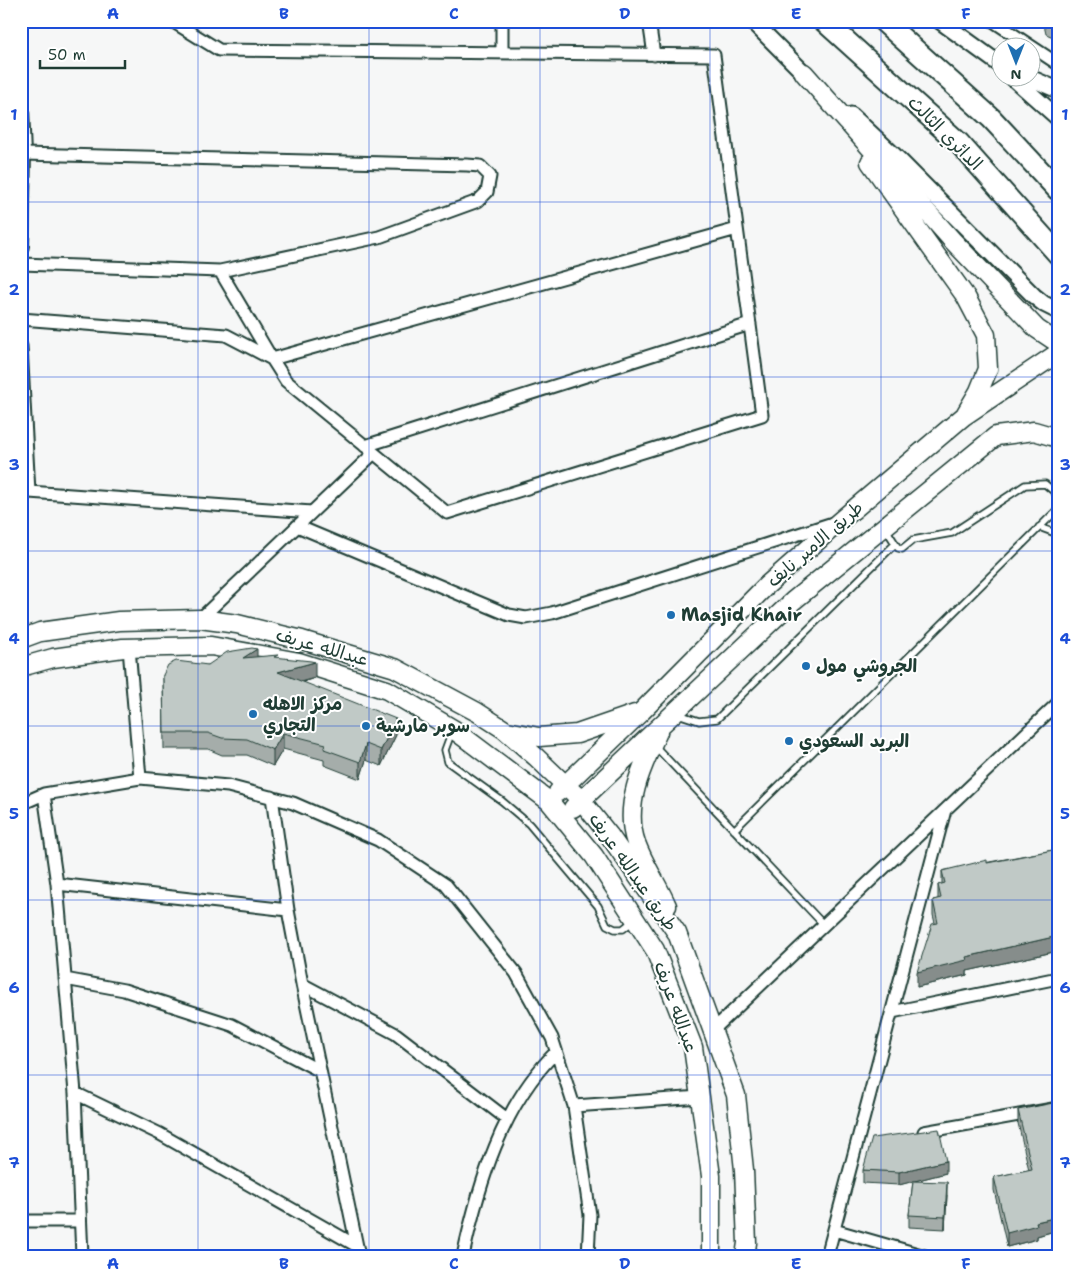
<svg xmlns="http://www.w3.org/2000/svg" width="1079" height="1277" font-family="'Shantell Sans','Playpen Sans Arabic',sans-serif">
  <rect width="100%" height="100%" fill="#f6f7f7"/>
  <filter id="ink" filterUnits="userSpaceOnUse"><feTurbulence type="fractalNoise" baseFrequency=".02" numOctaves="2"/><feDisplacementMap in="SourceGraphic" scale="10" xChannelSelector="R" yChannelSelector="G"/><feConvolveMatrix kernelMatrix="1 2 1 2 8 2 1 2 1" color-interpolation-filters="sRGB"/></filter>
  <g filter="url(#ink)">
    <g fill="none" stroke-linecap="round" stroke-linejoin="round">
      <!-- service casing -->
      <g stroke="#1f3d34" stroke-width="9">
        <path id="service" d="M1039 527 1058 534
          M886 529 898 548 902 549 913 540 952 533 1025 485 1045 484 1058 495
          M678 714 699 721 717 719 895 544
          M452 731 445 750 448 762 502 801 529 824 598 906 607 925 615 929H623L633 921
          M654 745 824 925
          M734 830 1058 509"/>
      </g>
      <!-- minor casing -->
      <g stroke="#1f3d34" stroke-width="15">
        <path id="minor" d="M649 21 654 55
          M993 21 1058 64
          M502 53V21
          M21 264 220 271 379 237 478 201 487 192 490 176 480 166 467 165 23 154
          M220 271 272 359 737 229
          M21 319 226 335 272 359 286 381 447 513 762 415 714 55 219 50 172 21
          M21 346 29 492 312 512
          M365 446 750 324
          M297 526 509 615 526 618 552 613 833 523
          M200 619 374 453
          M129 648 140 778
          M44 794 57 884 75 1093 82 1256
          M272 797 288 910 302 984 396 1034 507 1119
          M21 804 44 794 140 778 228 786 293 803 378 840 446 885 516 973 552 1038 574 1106 590 1215 588 1256
          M57 884 288 910
          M65 979 124 990 232 1025 320 1071
          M302 984 359 1256
          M892 1012 1058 978
          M713 1030 1058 703
          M75 1093 160 1134 357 1246
          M574 1106 700 1097
          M924 1132 1058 1108
          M21 1221H79
          M834 1230 925 1256
          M463 1256C479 1183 502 1105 556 1052
          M827 1256 945 810"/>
      </g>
      <!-- tertiary casing -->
      <g stroke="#1f3d34" stroke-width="18">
        <path id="tertiary" d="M21 108 23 154 21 246"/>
      </g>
      <!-- secondary casing -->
      <g stroke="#1f3d34" stroke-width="19">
        <path id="secondary" d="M752 21 811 80
          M940 21 1002 66
          M1013 78 1058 118
          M1030 78 1058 90
          M851 115 900 161 1034 296 1044 304 1058 311"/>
      </g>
      <!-- primary casing -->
      <g stroke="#1f3d34" stroke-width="21">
        <path id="primary" d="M804 73 952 240 1037 329 1058 343
          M870 162 966 297 986 335 988 369 979 391 966 413
          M21 639 40 632 119 621 200 619 237 624 302 640 395 668 477 712 505 730 536 757 581 800 609 835 677 933 736 1095 744 1170 747 1243 745 1256
          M21 667 53 658 123 648 211 646 299 662 387 690 453 729 549 801 594 856 655 950 693 1047 711 1176V1256
          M507 731 539 737 577 734 635 714
          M658 732C642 766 623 805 636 843 644 865 658 885 667 906
          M558 792 642 711 766 586 840 521 964 416 1058 353
          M573 808 793 601 996 436 1034 431 1058 438"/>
      </g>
      <!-- motorway casing -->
      <g stroke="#1f3d34" stroke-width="24">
        <path id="motorway" d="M824 21 959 143 1058 254
          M883 21 991 118 1058 190"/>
      </g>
      <!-- service -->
      <use href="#service" stroke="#fff" stroke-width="5.5"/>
      <!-- minor -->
      <use href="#minor" stroke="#fff" stroke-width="11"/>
      <!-- tertiary -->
      <use href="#tertiary" stroke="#fff" stroke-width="14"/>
      <!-- secondary -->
      <use href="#secondary" stroke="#fff" stroke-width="15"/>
      <!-- primary -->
      <use href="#primary" stroke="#fff" stroke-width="18"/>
      <!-- motorway -->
      <use href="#motorway" stroke="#fff" stroke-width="20"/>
    </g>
    <!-- wall -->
    <path fill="#a5adaa" stroke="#1f3d34" d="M1043 21H1058V39L1046 34Z
      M257 656 278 658 315 678 303 682 396 735 381 766 366 760 360 779 324 765V760L283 749 273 766 247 755H222L208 749H164L163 675 208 665Z
      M1058 849V951L967 971V975L917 987 935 923 933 915V900L938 899V885L942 884V871Z
      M1058 1102V1230L1037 1236V1239L1007 1247 994 1190V1177L1029 1170 1018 1123V1110Z
      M863 1170 946 1173 914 1181 947 1195 945 1229 909 1227V1215L913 1181 899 1185 863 1183Z"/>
    <!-- shaded-wall -->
    <path fill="#868d8b" stroke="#1f3d34" d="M257 649V665L243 658Z
      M315 662V678L278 688V672Z
      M396 719V735L381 766V750Z
      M283 733V749L273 766V750Z
      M366 744V760L360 779V762Z
      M1058 936V951L967 971V975L917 987V972L966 957Z
      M946 1161V1173L899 1185V1172Z
      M947 1182V1195L945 1229V1217Z
      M1058 1217V1230L1037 1236V1239L1007 1247V1233L1036 1222Z"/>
    <!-- building -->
    <path fill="#c0c9c6" stroke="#1f3d34" d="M1046 21H1058V27L1046 22Z
      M252 648 257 649 243 658 278 655 274 657 311 661 315 662 278 672 396 719 381 750 366 744 360 762 324 749 326 744 283 733 273 750 247 739 222 738 208 733H164L163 675 168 665 176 661 208 665 227 652Z
      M1058 849V936L966 957 967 960 917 972 932 924 938 923 933 900 941 898 938 885 945 883 942 871 987 860V863Z
      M1058 1102V1217L1036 1222 1037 1225 1007 1233 994 1177 1032 1169 1018 1110Z
      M939 1129 946 1161 899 1172 863 1170 872 1138Z
      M913 1181 947 1182 945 1217 909 1215Z"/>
  </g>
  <!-- grid -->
  <path fill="none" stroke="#1d4ed8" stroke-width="1" stroke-opacity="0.55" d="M198 21V1256M369 21V1256M540 21V1256M710 21V1256M881 21V1256M21 202H1058M21 377H1058M21 551H1058M21 726H1058M21 900H1058M21 1075H1058"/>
  <!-- markers -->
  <g fill="#1f6fb2" stroke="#fff" stroke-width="2">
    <circle cx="671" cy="615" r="5"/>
    <circle cx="806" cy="666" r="5"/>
    <circle cx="253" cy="714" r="5"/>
    <circle cx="366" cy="726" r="5"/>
    <circle cx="789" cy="741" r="5"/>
  </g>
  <g text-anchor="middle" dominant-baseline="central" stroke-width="4" stroke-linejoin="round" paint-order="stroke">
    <!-- street labels -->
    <g font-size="18" fill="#1f3d34" stroke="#fff">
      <text transform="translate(945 133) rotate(45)">الدائري الثالث</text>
      <text transform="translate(815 544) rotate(-41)">طريق الامير نايف</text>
      <text transform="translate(322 647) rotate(16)">عبدالله عريف</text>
      <text transform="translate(633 872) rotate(55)">طريق عبدالله عريف</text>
      <text transform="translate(676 1007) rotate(70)">عبدالله عريف</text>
    </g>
    <!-- poi labels -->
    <g font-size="18" font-weight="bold" fill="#1f3d34" stroke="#fff" text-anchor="start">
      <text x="681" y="615">Masjid Khair</text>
      <text x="816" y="666">الجروشي مول</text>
      <text x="263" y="704">مركز الاهله<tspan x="263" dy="21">التجاري</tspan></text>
      <text x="376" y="726">سوبر مارشية</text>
      <text x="799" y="741">البريد السعودي</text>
    </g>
  </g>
  <!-- margin -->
  <rect width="1079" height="1277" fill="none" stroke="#fff" stroke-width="55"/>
  <!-- north arrow -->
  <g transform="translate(1016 62) rotate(180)"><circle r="24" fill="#ffffff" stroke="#a5b1ae"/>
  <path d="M0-4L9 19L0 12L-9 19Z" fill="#1f6fb2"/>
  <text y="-8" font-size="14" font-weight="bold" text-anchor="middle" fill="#1f3d34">N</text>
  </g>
  <!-- scale -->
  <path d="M40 60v8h85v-8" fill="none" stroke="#1f3d34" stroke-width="2.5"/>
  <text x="48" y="60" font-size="15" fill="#1f3d34" stroke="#ffffff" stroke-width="4" paint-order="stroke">50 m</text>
  <rect x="28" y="28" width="1024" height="1222" fill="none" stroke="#1d4ed8" stroke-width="2"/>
  <g font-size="16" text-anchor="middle" font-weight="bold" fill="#1d4ed8">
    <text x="113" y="19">A</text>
    <text x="284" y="19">B</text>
    <text x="454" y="19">C</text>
    <text x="625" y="19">D</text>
    <text x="796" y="19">E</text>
    <text x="966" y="19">F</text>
    <text x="14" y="120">1</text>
    <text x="1065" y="120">1</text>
    <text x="14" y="295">2</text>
    <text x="1065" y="295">2</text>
    <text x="14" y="470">3</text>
    <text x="1065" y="470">3</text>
    <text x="14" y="644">4</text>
    <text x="1065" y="644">4</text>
    <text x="14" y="819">5</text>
    <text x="1065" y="819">5</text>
    <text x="14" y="993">6</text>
    <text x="1065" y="993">6</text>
    <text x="14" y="1168">7</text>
    <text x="1065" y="1168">7</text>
    <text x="113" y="1269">A</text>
    <text x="284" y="1269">B</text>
    <text x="454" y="1269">C</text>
    <text x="625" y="1269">D</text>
    <text x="796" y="1269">E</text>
    <text x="966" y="1269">F</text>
  </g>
</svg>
